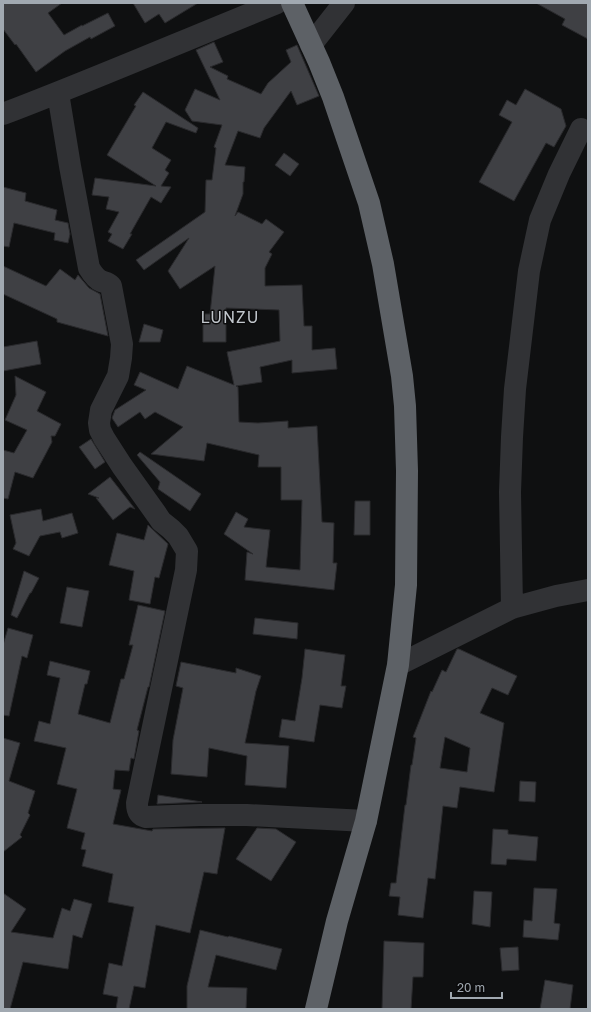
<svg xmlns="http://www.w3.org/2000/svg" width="591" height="1012" font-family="'Golos Text',sans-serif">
  <rect width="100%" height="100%" fill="#0f1011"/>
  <!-- building -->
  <path fill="#3f4044" stroke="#2a2a2d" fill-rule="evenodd" d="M3 3H62L48 13 64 35 82 25V26L108 13 115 26 91 39 90 37 65 51 36 72 16 44 15 45 3 29Z
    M133 3H198L165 23 159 14 145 23Z
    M536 3H588V39L562 25 565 19Z
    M214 42 223 62 210 67 228 76 227 79 261 94 268 83 291 62 286 50 297 45 319 96 297 105 291 91 264 128 260 138 238 131 225 165 245 167 244 182H243V194L235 216 238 212 262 224 266 219 284 232 269 252 272 254 265 268V286L302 285 304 326H312V350L335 348 337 369 292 373V360L260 367 262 382 236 386 238 387 239 422 258 423 288 421V428L317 426 322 522 334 523 333 563H337L334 590 245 580 247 552 253 554 224 534 236 512 248 519 244 527 270 530 266 567 300 570 302 500H281V467H258L259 455 207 443 204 461 151 454 183 427 155 412 145 419 140 412 118 427 112 418 115 410 146 390 134 385 140 372 178 389 187 366 234 385 227 352 280 341 279 310 226 308V342H203V314H210L215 266 180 289 168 271 189 238 144 270 136 260 205 212 206 180H212L216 148 214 147 222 125 192 121 185 110 195 89 220 100 196 50Z
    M525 89 561 109 566 126 554 147 546 143 514 201 479 182 512 122 499 115 507 100 516 105Z
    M143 92 198 128 196 133 166 122 152 148 171 160 165 170 169 173 161 186 171 187 161 203 151 197 130 234H132L123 249 108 241 112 234 108 232 119 212 106 209 109 197 92 195 95 178 156 186 107 155 136 106 134 105Z
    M284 153 299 164 290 176 275 165Z
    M3 187 26 193 25 201 57 210 55 220 68 223 70 234 68 243 54 240 55 233 14 223 9 247 3 246Z
    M3 266 46 286 60 269 75 280 78 275 89 288 100 294 108 336 57 322V319L3 294Z
    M144 324 163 330 160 342H139Z
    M37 341 41 364 3 371V347Z
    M15 376 46 392 37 411 61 424 55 436H51L52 442 33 478 15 472 8 499 3 498V450L14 453 27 430 5 420 16 395Z
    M91 439 105 462 95 469 79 447Z
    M140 452 201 494 190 511 158 489 160 482 137 455Z
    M110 477 135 509 130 507 113 520 96 498H99L88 494Z
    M355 501H370V535H354Z
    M41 509 43 521 72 513 78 533 62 538 60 532 40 536 29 556 13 549 16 543 10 515Z
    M148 525 168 544 159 578 155 577 150 604 129 600 134 571 109 565 117 533 144 540Z
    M24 571 39 578 31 593H30L17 618 11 615Z
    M67 587 89 591 82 627 60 623Z
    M138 605 165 611 149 687H148L137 730 139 731 134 759 131 758 129 771 115 770 113 789 121 790 113 824 152 831 153 829 225 828 217 874 204 872 190 933 156 925 145 988 134 986 129 1009H116L118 997 103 994 109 963 122 966 134 907 108 902 113 874 82 866 86 850 81 849 85 833 67 828 77 789 57 784 66 748 34 741 39 721 50 724 60 678 47 675 50 661 90 671 87 684H85L78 714 110 723 121 679H124L133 645H129Z
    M255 618 298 623 297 639 253 634Z
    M8 628 33 635 27 658 22 656 9 716 3 715V645Z
    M305 649 345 655 341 686H346L342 708 320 705 314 742 279 737 282 719 295 721 302 678Z
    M457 649H459L517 676 508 695 492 688 480 713 504 723 494 792 460 787 457 808 443 806 435 879 428 878 423 918 398 915 400 897 389 896 391 883H396L405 805H406L411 765H412L416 738 413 737 431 691 432 692 442 670 446 672ZM445 737 470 748 467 772 440 768Z
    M181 662 236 673V668L261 676 256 691 245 743 289 746 286 788 245 785 247 756 209 748 207 777 171 774 173 740 183 688 176 686Z
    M3 738 20 743 9 781 35 791 28 813 30 815 20 835 22 837 3 852Z
    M520 781 536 782 535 802 519 801Z
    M158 795 202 802H201L157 804Z
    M257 828 276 829 296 842 271 881 236 859Z
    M493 829 508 830V834L538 837 536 861 507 859 506 865 491 864Z
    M534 888 557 889 554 923 560 924 558 940 523 937 524 920 532 921Z
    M474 891 492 892 490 927 472 924Z
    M3 893 26 909 11 932 53 938 62 908 70 911 74 899 92 904 82 938 73 935 68 969 23 962 10 1009H3Z
    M200 930 228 937 229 936 282 949 276 970 216 955 208 987 247 988 246 1009H187V986Z
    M384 941 424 943 423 977H413L411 1009H382Z
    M518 947 519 970 502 971 500 948Z
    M545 980 573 985 570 1009H540Z"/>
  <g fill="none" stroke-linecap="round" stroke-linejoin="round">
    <!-- minor -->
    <path stroke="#313235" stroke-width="22" d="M311 45 344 3
      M58 93 70 166 89 268C92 273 96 279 101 281 106 283 107 282 111 286L122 344 121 358 118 376 101 410 99 423 100 430 104 438 122 466 157 515 161 521 171 529 178 536 187 551 186 570 137 803C137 810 138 815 146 817L200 815H247L366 821
      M3 114C95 79 185 40 277 3
      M512 608 510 492 512 437 515 389 529 271 540 220 559 174 581 129
      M398 665 512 608 556 596 588 590"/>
    <!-- highway -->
    <path stroke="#5d6166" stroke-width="22" d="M292 3 319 62 333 97 369 203 383 264 402 376 405 406 407 471 406 585 398 665 366 821 337 921 316 1009"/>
  </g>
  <g text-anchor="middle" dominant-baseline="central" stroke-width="3" stroke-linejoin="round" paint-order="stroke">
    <!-- quarter labels -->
    <g font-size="16" letter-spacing="1" fill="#c2c7cd" stroke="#0b0b0c">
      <text x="230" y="317">LUNZU</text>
    </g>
  </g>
  <!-- border -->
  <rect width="591" height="1012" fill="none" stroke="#a1a9b1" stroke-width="8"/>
  <!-- scale -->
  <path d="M451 992v6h51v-6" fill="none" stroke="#a1a9b1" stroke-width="2"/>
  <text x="457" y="992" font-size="12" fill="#a1a9b1" stroke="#0b0b0c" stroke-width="3" paint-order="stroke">20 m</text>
</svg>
